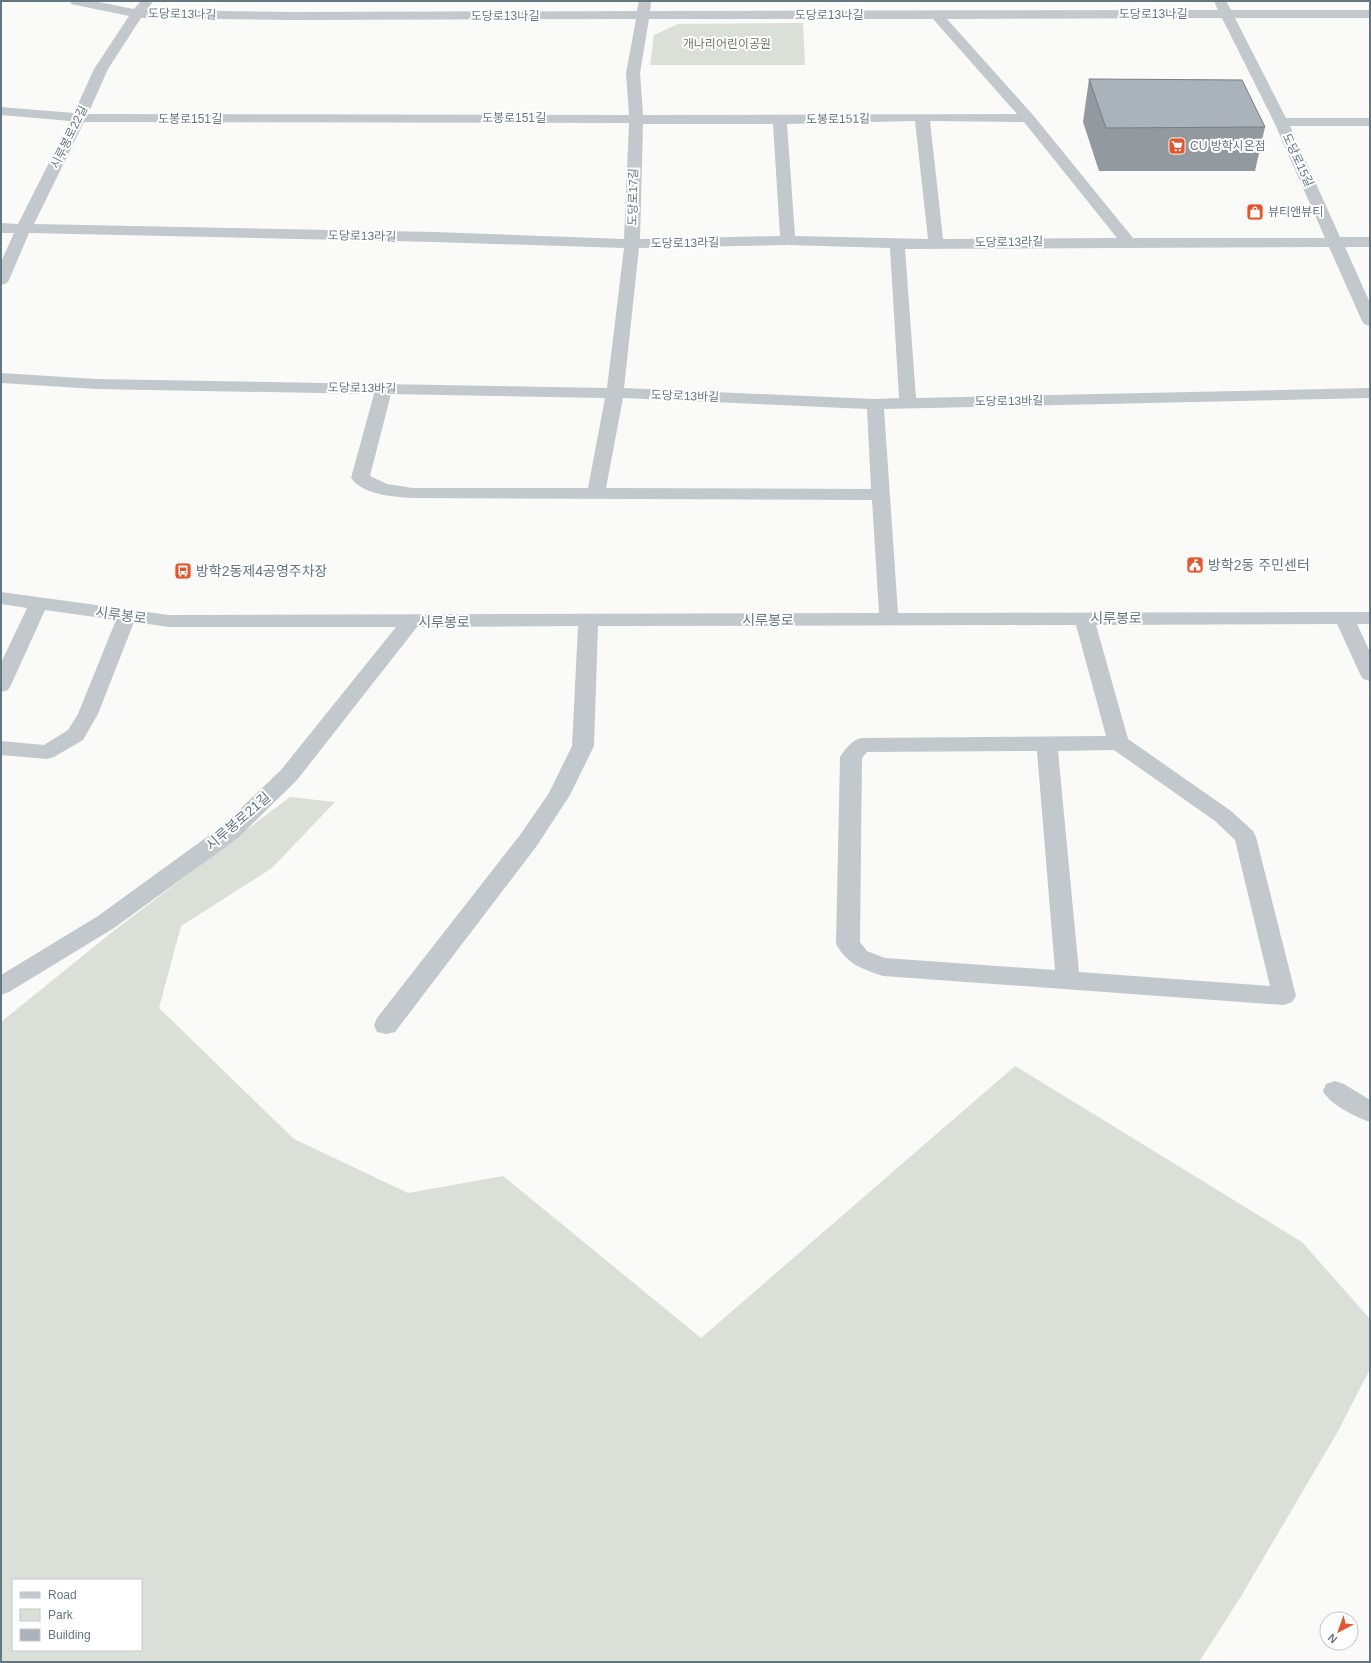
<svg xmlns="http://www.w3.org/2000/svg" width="1371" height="1663" font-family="Helvetica,'Noto Sans KR',sans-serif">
  <rect width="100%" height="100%" fill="#fafaf8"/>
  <!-- green -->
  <path fill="#dadfd7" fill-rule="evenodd" d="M803 23 805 65H650L654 35 678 24Z
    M290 797 335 802 272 868 181 926 159 1008 294 1139 408 1193 503 1176 701 1338 1015 1066 1302 1242 1370 1319V1369L1337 1433 1240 1598 1199 1662H1V1022L111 933ZM13 1580H141V1650H13Z"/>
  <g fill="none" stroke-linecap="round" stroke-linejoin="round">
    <!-- minor -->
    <path fill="#c3c8cc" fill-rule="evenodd" d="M70 1H94L134 9 141 1H151L152 3 147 10 293 12 637 11 639 1H651L650 11 1218 10 1214 1H1226L1231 10H1370V18H1235L1286 118H1370V126H1290L1340 237H1370V247H1345L1370 303V326L1364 324 1362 321 1329 247 905 249 916 398 1370 388V398L884 409 898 613 1370 612V624H1357L1370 652V681L1363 679 1360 674 1337 624 1096 625 1128 739 1231 811 1253 831 1256 837 1296 996 1292 1002 1284 1005 883 976C862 969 847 964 836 944L840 757C846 748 851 741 861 738L1106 736 1076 625 598 626 594 746 570 795 536 847 395 1032 386 1034 377 1032 374 1025 377 1018 520 835 549 793 572 746 578 626 417 627 297 780 238 838 114 928 9 992 1 995V975L98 916 222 826 281 770 396 627H169L134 622 98 714 83 740 54 757 47 759 1 755V741L44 745 68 730 78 714 116 620 45 610 11 685 8 690 1 692V663L27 608 1 604V592L169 615 879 613 872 500 413 498C394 497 363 495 351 478L374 394 96 389 1 383V373L96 379 607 388 624 248 435 242 29 233 9 280 7 283 1 285V262L14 233H1V223L18 224 70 121 1 115V107L74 113 94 69 129 16 71 4ZM141 18 293 20 636 19 626 73 629 115 88 114 108 69ZM1222 18 1274 122 1325 238H1133L1033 115 947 19ZM649 19H933L1017 114 643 115 640 73ZM915 121 928 239 795 236 787 124ZM930 121 1024 122 1117 238 943 239ZM84 122 629 123 624 239 435 232 34 224ZM643 124H773L780 236 640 239ZM788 245 890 248 899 398 875 399 624 388 639 248ZM391 394 605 398 588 488H413L387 484 370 476ZM623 398 867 409 871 489 606 488ZM1114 750 1215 821 1235 840 1270 986 1079 972 1058 751ZM1037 751 1055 970 885 958 867 951 860 942 862 758 867 752Z
      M1335 1081 1344 1084 1370 1100V1122C1356 1117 1329 1104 1323 1091L1326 1084Z"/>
  </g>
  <!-- wall -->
  <path fill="#929a9f" d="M1089 79 1265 127 1255 171H1099L1083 122Z"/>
  <!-- building -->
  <path fill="#aab3b9" stroke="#777d82" d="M1089 79 1242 80 1265 127 1106 128Z"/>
  <!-- icons -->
  <defs>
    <g id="supermarket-square" transform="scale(0.9)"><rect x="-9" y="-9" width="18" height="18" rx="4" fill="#e4572e" stroke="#fff"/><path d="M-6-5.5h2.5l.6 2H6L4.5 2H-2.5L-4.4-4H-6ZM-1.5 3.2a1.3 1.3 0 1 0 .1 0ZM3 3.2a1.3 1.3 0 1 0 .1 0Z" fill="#fff"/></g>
    <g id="shop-square" transform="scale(0.9)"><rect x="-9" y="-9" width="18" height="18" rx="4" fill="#e4572e" stroke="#fff"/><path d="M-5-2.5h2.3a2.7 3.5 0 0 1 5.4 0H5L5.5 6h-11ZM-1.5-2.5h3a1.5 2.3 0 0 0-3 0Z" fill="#fff"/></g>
    <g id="civic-square" transform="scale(0.9)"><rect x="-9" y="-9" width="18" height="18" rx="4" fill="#e4572e" stroke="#fff"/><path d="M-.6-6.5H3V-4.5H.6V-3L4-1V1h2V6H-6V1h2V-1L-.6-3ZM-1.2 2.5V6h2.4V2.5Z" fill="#fff"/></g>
    <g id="bus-square" transform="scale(0.9)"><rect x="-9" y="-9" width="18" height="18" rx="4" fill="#e4572e" stroke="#fff"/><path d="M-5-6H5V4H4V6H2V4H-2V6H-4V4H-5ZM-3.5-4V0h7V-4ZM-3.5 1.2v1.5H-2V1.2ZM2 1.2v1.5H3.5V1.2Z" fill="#fff"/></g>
  </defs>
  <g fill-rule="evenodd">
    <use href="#supermarket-square" x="1177" y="146"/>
    <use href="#shop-square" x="1255" y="212"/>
    <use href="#civic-square" x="1195" y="565"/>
    <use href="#bus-square" x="183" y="571"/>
  </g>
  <g text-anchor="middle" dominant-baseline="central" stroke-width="4" stroke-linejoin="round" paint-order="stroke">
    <!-- far-street labels -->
    <g font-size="12" fill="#657683" stroke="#fff">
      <text transform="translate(182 14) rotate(1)">도당로13나길</text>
      <text x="1153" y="14">도당로13나길</text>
      <text x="829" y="15">도당로13나길</text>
      <text x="505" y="16">도당로13나길</text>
      <text x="514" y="118">도봉로151길</text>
      <text x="190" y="119">도봉로151길</text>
      <text transform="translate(838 119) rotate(-1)">도봉로151길</text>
      <text transform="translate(69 137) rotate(-64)">시루봉로22길</text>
      <text transform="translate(1298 160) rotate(65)">도당로15길</text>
      <text transform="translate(633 197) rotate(-89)">도당로17길</text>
      <text transform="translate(362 236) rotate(1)">도당로13라길</text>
      <text transform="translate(1009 242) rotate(-1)">도당로13라길</text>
      <text transform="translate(685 243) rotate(-1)">도당로13라길</text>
      <text transform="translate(362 388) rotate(1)">도당로13바길</text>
      <text transform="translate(685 396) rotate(2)">도당로13바길</text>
      <text transform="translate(1009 401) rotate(-1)">도당로13바길</text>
    </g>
    <!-- far-park labels -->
    <g font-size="12" fill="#687a64" stroke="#fff">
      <text x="727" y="44">개나리어린이공원</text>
    </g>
    <!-- far-poi labels -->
    <g font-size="12" fill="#657683" stroke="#fff" text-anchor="start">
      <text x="1190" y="146">CU 방학시온점</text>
      <text x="1268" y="212">뷰티앤뷰티</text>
    </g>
    <!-- poi labels -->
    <g font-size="14" fill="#657683" stroke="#fff" text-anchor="start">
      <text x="1208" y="565">방학2동 주민센터</text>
      <text x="196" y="571">방학2동제4공영주차장</text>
    </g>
    <!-- street labels -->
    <g font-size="14" fill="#657683" stroke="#fff">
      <text transform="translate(121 615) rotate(8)">시루봉로</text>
      <text x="1116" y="618">시루봉로</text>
      <text x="768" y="620">시루봉로</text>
      <text x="444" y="622">시루봉로</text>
      <text transform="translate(238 821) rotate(-41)">시루봉로21길</text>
    </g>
  </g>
  <!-- border -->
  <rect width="1371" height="1663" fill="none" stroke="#657683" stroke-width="4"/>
  <!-- legend -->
  <rect x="12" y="1579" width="130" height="72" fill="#ffffff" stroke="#c1c8cd"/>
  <rect x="20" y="1592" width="20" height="6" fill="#c3c8cc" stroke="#c1c8cd"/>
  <text x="48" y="1599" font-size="12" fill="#657683">Road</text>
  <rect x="20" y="1609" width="20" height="12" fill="#dadfd7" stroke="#c1c8cd"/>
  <text x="48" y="1619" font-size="12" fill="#657683">Park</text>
  <rect x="20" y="1629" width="20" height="12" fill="#aab3b9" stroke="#c1c8cd"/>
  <text x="48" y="1639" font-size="12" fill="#657683">Building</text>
  <!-- north arrow -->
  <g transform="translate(1339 1631) rotate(221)"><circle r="19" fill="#ffffff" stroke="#c1c8cd"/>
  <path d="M0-3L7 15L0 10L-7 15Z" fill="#e4572e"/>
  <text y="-6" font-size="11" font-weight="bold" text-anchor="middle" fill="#657683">N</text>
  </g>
</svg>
